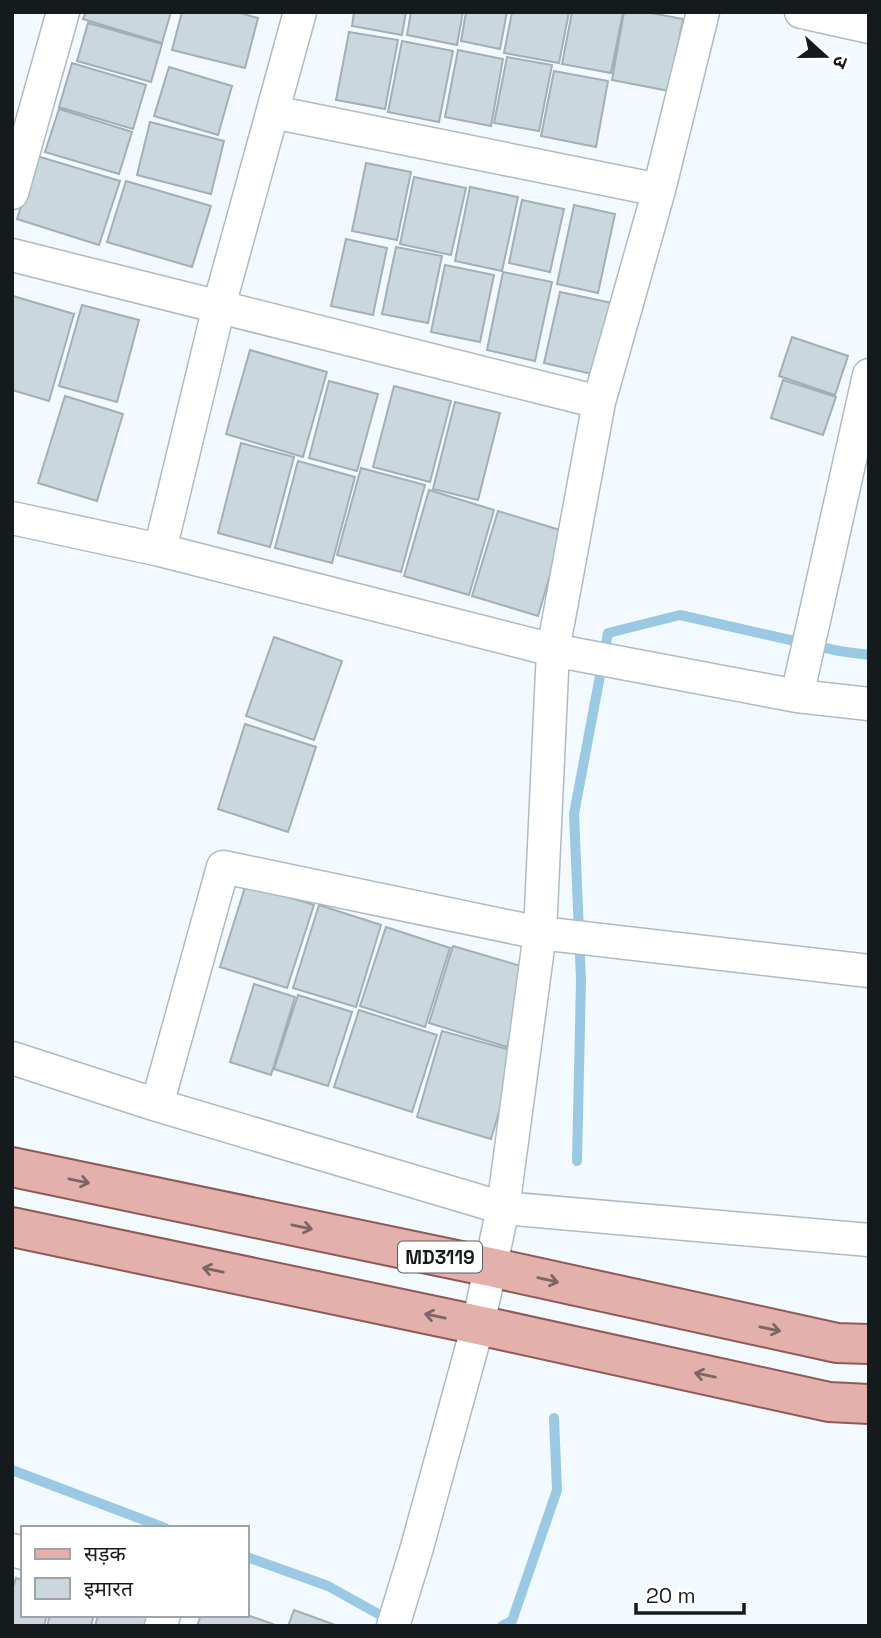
<svg xmlns="http://www.w3.org/2000/svg" width="881" height="1638" font-family="'Space Grotesk','Noto Sans Devanagari',sans-serif">
  <rect width="100%" height="100%" fill="#f2faff"/>
  <g fill="none" stroke-linecap="round" stroke-linejoin="round">
    <!-- stream -->
    <path stroke="#9bc9e4" stroke-width="10" d="M577 1161 581 980 574 814 608 633 680 615 839 651 869 655
      M12 1470 165 1528
      M247 1557 328 1586 391 1621
      M502 1626 512 1621 557 1490 554 1418"/>
  </g>
  <!-- building -->
  <path fill="#cbd7df" stroke="#a3afb6" stroke-width="2" d="M86 12H171L162 43 83 19Z
    M182 12H237L258 18 245 68 172 50Z
    M354 12H406L402 35 352 26Z
    M411 12H463L457 45 407 35Z
    M466 12H507L500 49 461 41Z
    M512 12H569L559 63 504 53Z
    M572 12H623L611 73 562 64Z
    M624 12H646L683 19 669 91 612 80Z
    M88 23 162 44 151 82 77 61Z
    M349 32 398 40 385 109 336 100Z
    M402 41 453 51 439 122 388 112Z
    M458 50 503 59 491 126 445 117Z
    M507 57 552 65 539 131 494 123Z
    M72 63 146 85 133 129 59 107Z
    M169 67 232 86 218 135 154 116Z
    M554 71 608 81 596 147 541 136Z
    M59 109 132 132 119 174 45 152Z
    M150 122 224 141 211 194 137 175Z
    M37 156 120 181 99 245 17 219Z
    M366 163 411 172 397 240 352 231Z
    M414 177 466 188 451 255 400 244Z
    M126 181 211 206 192 267 107 242Z
    M470 187 518 197 502 271 455 261Z
    M522 200 564 209 550 272 509 263Z
    M574 205 615 214 598 293 557 284Z
    M346 239 387 248 373 315 331 306Z
    M396 247 442 256 428 323 382 314Z
    M445 265 494 275 480 342 431 332Z
    M503 272 552 282 535 361 487 350Z
    M560 292 617 304 601 376 544 363Z
    M13 296 74 314 49 401 12 390Z
    M82 305 139 320 117 402 59 386Z
    M792 337 848 356 835 395 779 376Z
    M250 350 327 372 303 457 226 434Z
    M783 380 836 397 823 435 771 418Z
    M329 381 378 394 357 471 309 458Z
    M394 386 451 401 430 482 373 467Z
    M65 396 123 414 97 501 38 483Z
    M455 402 500 413 478 500 433 489Z
    M241 443 294 457 270 547 218 533Z
    M298 461 355 477 332 563 275 548Z
    M361 468 425 485 401 572 337 555Z
    M429 490 494 510 469 595 404 576Z
    M498 511 563 531 538 616 472 596Z
    M274 637 342 661 314 740 246 716Z
    M245 724 316 747 288 832 218 809Z
    M246 884 314 905 287 988 220 967Z
    M319 905 381 925 356 1007 293 988Z
    M386 927 450 948 425 1027 360 1006Z
    M453 946 531 969 507 1047 429 1023Z
    M254 984 295 997 271 1075 230 1062Z
    M298 995 352 1012 328 1086 274 1069Z
    M359 1010 437 1035 412 1112 334 1087Z
    M442 1031 517 1052 491 1139 417 1117Z
    M16 1578 23 1580V1615H47L44 1626H12V1590Z
    M294 1610 338 1626H288Z
    M50 1615H94L91 1626H47Z
    M98 1615H139L148 1618 146 1626H95Z
    M201 1615H247L273 1624 272 1626H197Z"/>
  <g fill="none" stroke-linecap="round" stroke-linejoin="round">
    <!-- street casing -->
    <g stroke="#afbbc2" stroke-width="35">
      <path id="street" d="M801 12 869 27
        M273 112 659 190
        M12 193 63 12
        M12 255 599 402
        M12 518 160 550 553 650 797 696 869 704
        M160 550 219 306 300 12
        M797 696 869 375
        M12 1058 157 1105 503 1208 869 1240
        M157 1105 223 867 540 933 869 971
        M12 1550 23 1553
        M161 1626 164 1615
        M393 1626 416 1551 478 1325 503 1208 540 933 553 650 599 402 659 190 703 12"/>
    </g>
    <!-- primary casing -->
    <g stroke="#8f5a55" stroke-width="42">
      <path id="primary" d="M12 1167 490 1267 837 1343 869 1344
        M12 1227 478 1325 829 1402 869 1404"/>
    </g>
    <!-- street -->
    <use href="#street" stroke="#fff" stroke-width="32"/>
    <!-- primary -->
    <use href="#primary" stroke="#e3b0ab" stroke-width="38"/>
  </g>
  <!-- one-way arrows -->
  <defs><path id="oneway-shaft" d="M-6 0H5M1.5-3L5.5 0L1.5 3" fill="none" stroke-width="1.6" stroke-linecap="round" stroke-linejoin="round" transform="scale(1.75)"/></defs>
  <g stroke="#7c6564">
    <use href="#oneway-shaft" transform="translate(79 1181) rotate(12)"/>
    <use href="#oneway-shaft" transform="translate(302 1227) rotate(12)"/>
    <use href="#oneway-shaft" transform="translate(213 1270) rotate(-168)"/>
    <use href="#oneway-shaft" transform="translate(548 1280) rotate(13)"/>
    <use href="#oneway-shaft" transform="translate(435 1316) rotate(-168)"/>
    <use href="#oneway-shaft" transform="translate(770 1329) rotate(12)"/>
    <use href="#oneway-shaft" transform="translate(705 1375) rotate(-168)"/>
  </g>
  <g text-anchor="middle" dominant-baseline="central" stroke-width="5" stroke-linejoin="round" paint-order="stroke">
    <!-- shield labels -->
    <rect fill="#fff" stroke="#5b5f60" stroke-width="2" x="398" y="1241.5" width="84" height="31" rx="5"/>
    <g font-size="19" font-weight="bold" fill="#151a1c">
      <text x="440" y="1257">MD3119</text>
    </g>
  </g>
  <!-- border -->
  <rect width="881" height="1638" fill="none" stroke="#151a1c" stroke-width="28"/>
  <!-- legend -->
  <rect x="21" y="1526" width="228" height="91" fill="#ffffff" stroke="#a1a3a4" stroke-width="2"/>
  <rect x="35" y="1549" width="35" height="10" fill="#e3b0ab" stroke="#a1a3a4" stroke-width="2"/>
  <text x="84" y="1561" font-size="21" fill="#151a1c">सड़क</text>
  <rect x="35" y="1578" width="35" height="21" fill="#cbd7df" stroke="#a1a3a4" stroke-width="2"/>
  <text x="84" y="1596" font-size="21" fill="#151a1c">इमारत</text>
  <!-- north arrow -->
  <g transform="translate(825 56) rotate(111)" stroke="#ffffff" stroke-width="5" paint-order="stroke">
  <path d="M0-5L12 26L0 18L-12 26Z" fill="#151a1c"/>
  <text y="-10" font-size="19" font-weight="bold" text-anchor="middle" fill="#151a1c">उ</text>
  </g>
  <!-- scale -->
  <path d="M636 1603v10h108v-10" fill="none" stroke="#151a1c" stroke-width="3.5"/>
  <text x="646" y="1603" font-size="21" fill="#151a1c" stroke="#ffffff" stroke-width="5" paint-order="stroke">20 m</text>
</svg>
